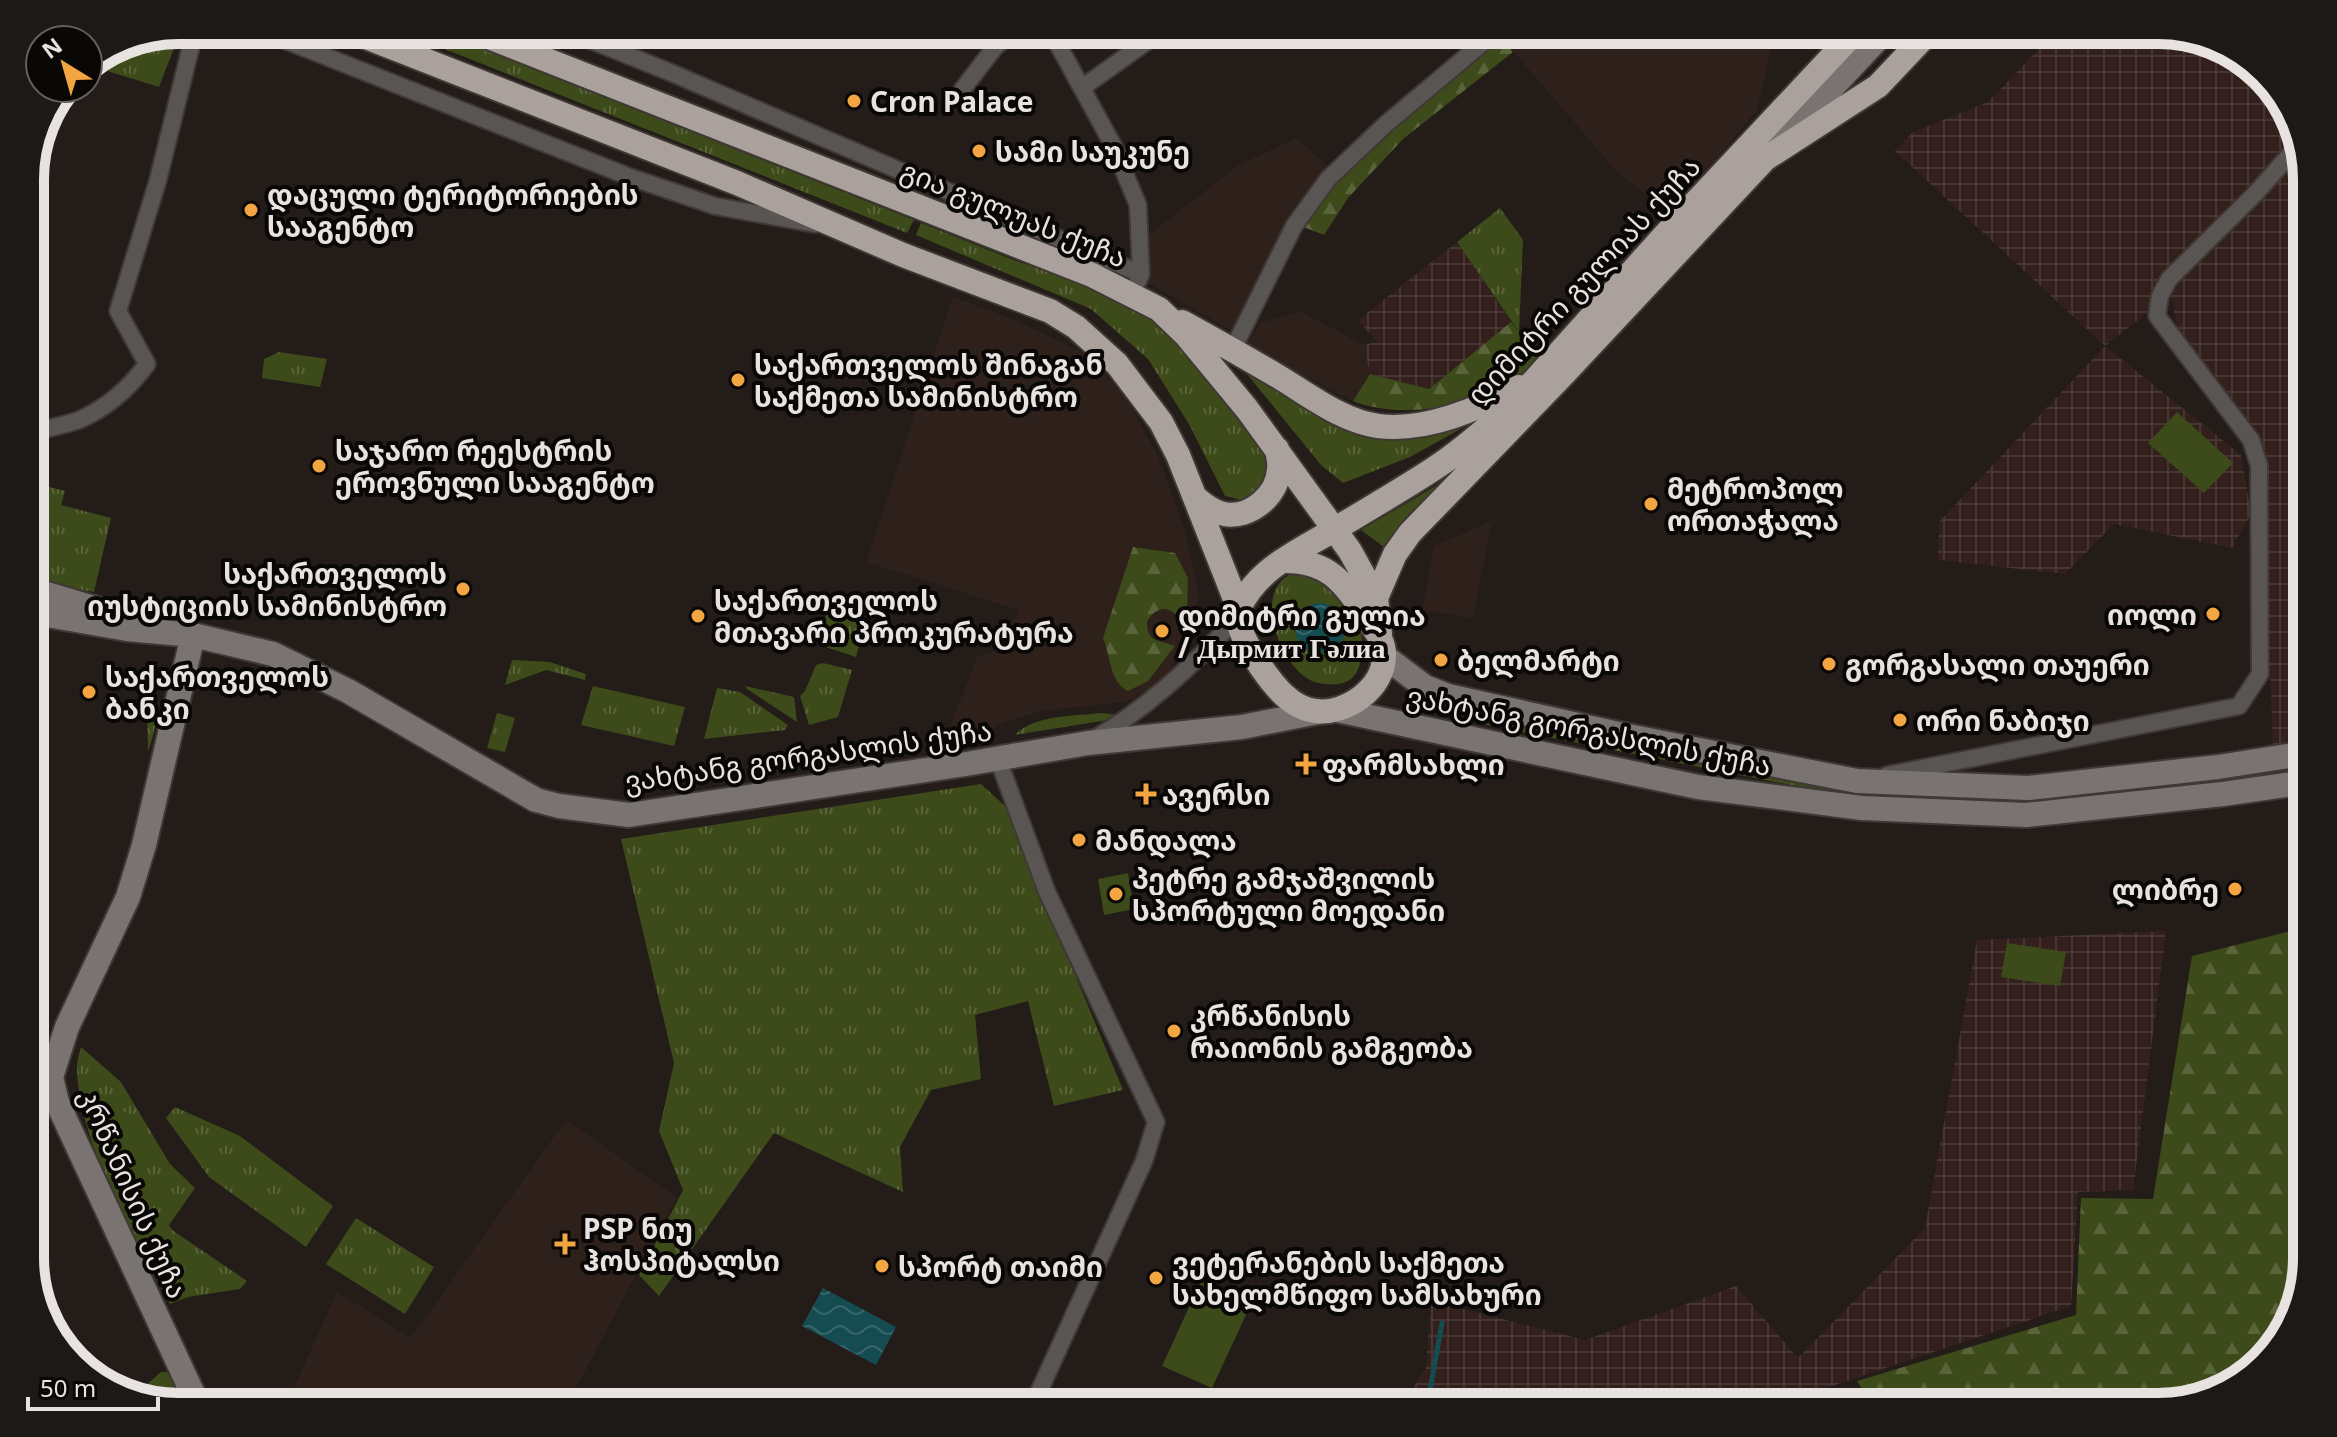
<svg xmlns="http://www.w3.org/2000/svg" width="2337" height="1437" font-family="Georgia,'Noto Sans Georgian',serif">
  <defs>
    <pattern id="industrial-grid" width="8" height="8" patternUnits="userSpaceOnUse" patternTransform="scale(2)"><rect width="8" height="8" fill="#33201d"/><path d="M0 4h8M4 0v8" fill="none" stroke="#473633"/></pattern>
    <pattern id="grass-tufts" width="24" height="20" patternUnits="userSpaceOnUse" patternTransform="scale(2)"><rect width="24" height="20" fill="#3d4a19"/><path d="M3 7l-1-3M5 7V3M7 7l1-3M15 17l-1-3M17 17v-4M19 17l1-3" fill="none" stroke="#59643a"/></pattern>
    <pattern id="forest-firs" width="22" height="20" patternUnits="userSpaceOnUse" patternTransform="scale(2)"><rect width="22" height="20" fill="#3d4a19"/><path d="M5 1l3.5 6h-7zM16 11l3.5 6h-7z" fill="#59643a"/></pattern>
    <pattern id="water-waves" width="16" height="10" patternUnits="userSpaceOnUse" patternTransform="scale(2)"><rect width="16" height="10" fill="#154c52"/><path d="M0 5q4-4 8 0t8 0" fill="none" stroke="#37666b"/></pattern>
  </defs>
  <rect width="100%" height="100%" fill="#231c19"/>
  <!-- built -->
  <path fill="#2e211b" d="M1507 30H1772L1771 50 1757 110 1665 223 1644 193 1618 173 1500 36Z
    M1296 138 1330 168 1306 193 1284 225 1250 305 1234 332 1143 280 1150 234 1237 166Z
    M953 297 1013 319 1090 356 1129 403 1158 456 1184 527 1199 593 1190 642 1164 678 1147 691 1125 702 1041 711 1004 722 979 736 943 745 977 657 997 650 1019 610 866 562Z
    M1300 311 1364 345 1370 373 1353 401 1247 346 1260 323Z
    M1492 521 1473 618 1422 610 1434 546Z
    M566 1120 677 1197 566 1407H285L337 1292 411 1338Z"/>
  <!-- industrial -->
  <path fill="url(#industrial-grid)" d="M2057 30H2158L2233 50 2287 104 2307 170V745L2273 751 2262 449 2235 403 2177 329 2171 294 2105 346 2241 455 2251 514 2232 548 2114 524 2065 574 1938 560 1939 522 2105 346 1895 151 1913 132 1988 102Z
    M1457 242 1511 322 1429 389 1370 374 1364 345 1377 342 1358 320Z
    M2166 931 2133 1190 2078 1192 2071 1306 1823 1389 1838 1407H1401L1426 1368 1431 1301 1585 1340 1736 1286 1798 1358 1925 1228 1977 940Z"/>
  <!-- grass -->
  <path fill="url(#grass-tufts)" fill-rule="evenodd" d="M181 30 159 87 88 65 122 41Z
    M397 30H435L914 220 907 233Z
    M1500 208 1523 240 1519 332 1457 242Z
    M921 223 1011 259 1072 280 1127 303 1156 321 1187 346 1271 460 1267 485 1246 501 1225 496 1189 424 1148 359 1091 309 916 235Z
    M279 352 327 359 320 387 262 378 264 359Z
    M1238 363 1369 436C1402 443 1431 435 1464 427L1410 457 1343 483 1321 465Z
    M30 475 37 476 42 485 65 491 61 505 111 518 94 592 62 587 30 574Z
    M1444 481 1384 547 1361 530Z
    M1317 570C1337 596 1371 625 1361 660 1358 670 1357 675 1348 681 1340 686 1321 685 1312 681 1281 667 1250 591 1293 573 1300 571 1310 571 1317 570ZM1305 608 1345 625 1343 638 1335 648 1294 631 1296 618Z
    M830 603 868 612 856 657 823 646 822 627Z
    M512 660 550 662 586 674 585 680 546 670 505 685Z
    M823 663 852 670 838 717 809 725 800 696 805 691 816 665Z
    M148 669C162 689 157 730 148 751L146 670Z
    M593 686 685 707 674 746 581 725Z
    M745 686 794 697 797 722 747 689Z
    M717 688 740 692 788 725 785 730 704 739Z
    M497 713 515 718 505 752 487 748Z
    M1101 713 1118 715 1114 719 1015 735C1033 715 1075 716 1101 713Z
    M981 784 1005 806 1123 1090 1054 1106 1028 1001 975 1015 981 1079 931 1090 900 1147 903 1192 774 1133 659 1296 639 1275 683 1190 659 1131 674 1063 621 839Z
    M81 1047 121 1082 170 1164 195 1188 169 1225 172 1230 247 1281 240 1289 188 1297 170 1304C134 1242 80 1143 77 1071 76 1063 79 1054 81 1047Z
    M175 1107 240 1136 333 1206 306 1247 209 1177 166 1118Z
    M356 1218 434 1267 405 1314 326 1264Z
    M161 1372H170L185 1407 135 1395Z
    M1133 1390 1217 1407H1128Z"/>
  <!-- forest -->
  <path fill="url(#forest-firs)" d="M1500 36 1513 52 1403 139 1348 198 1324 235 1298 225 1330 182Z
    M1511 322 1519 332 1520 342 1542 357C1499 401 1410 424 1353 401L1370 374 1429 389Z
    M1133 547 1175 553 1188 578 1187 618 1180 620C1170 603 1154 607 1147 622 1147 643 1160 640 1175 646L1148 681 1128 691C1109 681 1111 657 1103 638Z
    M1484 717 1614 745 2031 800 2202 781 2203 786 2026 805 1872 798 1826 792 1482 724Z
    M2307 927V1259L2287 1333 2232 1387 2159 1407H1873L1857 1381 2076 1315 2081 1198 2153 1199 2192 956Z"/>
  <!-- garden -->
  <path fill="#3d4a19" d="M2177 412 2233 463 2204 493 2148 443Z
    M1128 873 1134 909 1104 915 1098 879Z
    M2007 943 2066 952 2060 986 2001 977Z
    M126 1111 151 1155 123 1172 97 1128Z
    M1201 1281 1251 1304 1212 1388 1162 1366Z"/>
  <!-- water -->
  <path fill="url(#water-waves)" d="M1295 628a25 25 0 1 1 50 0a25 25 0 1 1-50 0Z
    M823 1288 896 1327 876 1365 802 1326Z"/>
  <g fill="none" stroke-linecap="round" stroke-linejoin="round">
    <!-- stream -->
    <path stroke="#154c52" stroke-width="5" d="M1427 1407 1442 1323"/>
    <!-- street casing -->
    <g stroke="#3f3835" stroke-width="20">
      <path id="street" d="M259 30 630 177 715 206 815 224
        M565 30 667 71 1141 274
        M1050 30 1113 145 1138 205 1141 274 1138 281
        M1083 87 1163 30
        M962 90 995 47 1015 30
        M1233 349 1294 226 1328 179 1386 124 1498 30
        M30 436C45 427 63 426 79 420 107 408 130 387 147 364L118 311 158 180 195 30
        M1094 739C1149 707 1196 663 1238 616
        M998 759 1047 892 1156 1122 1144 1161 1032 1407
        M1887 775 2239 706 2260 674 2259 465 2251 440 2157 316 2160 296 2169 279 2256 193 2299 144
        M30 1092 51 1077"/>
    </g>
    <!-- secondary casing -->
    <g stroke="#3f3835" stroke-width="28">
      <path id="secondary" d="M1778 145 1886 30
        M30 589 114 614
        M30 612 127 629 193 635 273 654 348 691 536 800 559 806 629 815 966 764 1088 743 1242 727 1318 712
        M193 635 144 845 128 897 67 1027 51 1077 57 1102 199 1407
        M1384 656 1425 687 1448 696 1623 735 1857 781 2028 788 2218 767 2307 753
        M1337 710 1698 787 1862 808 2026 815 2223 794 2307 782"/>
    </g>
    <!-- highway casing -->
    <g stroke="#3f3835" stroke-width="28">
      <path id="highway" d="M348 30 737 183 903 255 1050 311 1076 327 1117 364 1161 422 1178 455 1239 609
        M471 30 1092 275 1159 309 1186 335 1247 409 1350 551 1376 598 1380 634
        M1182 322C1215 340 1247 358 1279 377 1309 395 1342 421 1378 426 1426 432 1478 409 1519 387
        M1196 498C1204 505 1213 512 1224 514 1250 519 1278 495 1279 469 1280 463 1278 456 1277 449
        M1283 561C1328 560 1344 582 1367 618 1374 629 1385 641 1384 656 1384 688 1346 715 1316 711 1292 709 1274 686 1261 667 1252 653 1232 624 1240 607 1258 567 1303 549 1337 528 1370 508 1403 489 1435 468 1464 449 1489 426 1514 403L1663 237 1857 30
        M1376 598 1395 554 1410 533 1562 376 1765 159 1878 86 1931 30"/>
    </g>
    <!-- street -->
    <use href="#street" stroke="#585553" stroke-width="16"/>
    <!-- secondary -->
    <use href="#secondary" stroke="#797371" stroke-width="24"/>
    <!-- highway -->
    <use href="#highway" stroke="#aaa19d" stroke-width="24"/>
  </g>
  <!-- markers -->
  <g fill="#f2a541" stroke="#0a0806" stroke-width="3">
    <circle cx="854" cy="101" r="8"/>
    <circle cx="979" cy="151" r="8"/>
    <circle cx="251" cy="210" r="8"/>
    <circle cx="738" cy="380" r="8"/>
    <circle cx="319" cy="466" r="8"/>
    <circle cx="1651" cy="504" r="8"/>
    <circle cx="463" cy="589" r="8"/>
    <circle cx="2213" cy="614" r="8"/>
    <circle cx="698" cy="616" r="8"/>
    <circle cx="1162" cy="631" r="8"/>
    <circle cx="1441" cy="660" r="8"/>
    <circle cx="1829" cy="664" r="8"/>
    <circle cx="89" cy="692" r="8"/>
    <circle cx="1900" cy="720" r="8"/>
    <path d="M1302 752h8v8h8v8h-8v8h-8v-8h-8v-8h8z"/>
    <path d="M1142 782h8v8h8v8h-8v8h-8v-8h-8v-8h8z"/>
    <circle cx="1079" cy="840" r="8"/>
    <circle cx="2235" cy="889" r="8"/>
    <circle cx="1116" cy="894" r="8"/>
    <circle cx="1174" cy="1031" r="8"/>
    <path d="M561 1232h8v8h8v8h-8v8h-8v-8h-8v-8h8z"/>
    <circle cx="882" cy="1266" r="8"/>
    <circle cx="1156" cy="1278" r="8"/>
  </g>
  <g text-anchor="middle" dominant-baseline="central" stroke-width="8" stroke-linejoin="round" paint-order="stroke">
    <!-- poi labels -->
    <g font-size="28" font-weight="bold" fill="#e8e3e0" stroke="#0a0806" text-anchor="start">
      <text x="870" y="101">Cron Palace</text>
      <text x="995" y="151">სამი საუკუნე</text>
      <text x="267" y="194">დაცული ტერიტორიების<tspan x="267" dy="32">სააგენტო</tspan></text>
      <text x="754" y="364">საქართველოს შინაგან<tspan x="754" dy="32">საქმეთა სამინისტრო</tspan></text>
      <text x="335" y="450">საჯარო რეესტრის<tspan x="335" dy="32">ეროვნული სააგენტო</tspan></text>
      <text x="1667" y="488">მეტროპოლ<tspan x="1667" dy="32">ორთაჭალა</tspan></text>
      <text x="447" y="573" text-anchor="end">საქართველოს<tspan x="447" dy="32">იუსტიციის სამინისტრო</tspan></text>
      <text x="714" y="600">საქართველოს<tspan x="714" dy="32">მთავარი პროკურატურა</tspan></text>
      <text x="2197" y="614" text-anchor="end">იოლი</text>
      <text x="1178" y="615">დიმიტრი გულია<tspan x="1178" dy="32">/ Дырмит Гәлиа</tspan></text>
      <text x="1457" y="660">ბელმარტი</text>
      <text x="1845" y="664">გორგასალი თაუერი</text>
      <text x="105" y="676">საქართველოს<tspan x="105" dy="32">ბანკი</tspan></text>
      <text x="1916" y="720">ორი ნაბიჯი</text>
      <text x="1322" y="764">ფარმსახლი</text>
      <text x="1162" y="794">ავერსი</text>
      <text x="1095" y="840">მანდალა</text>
      <text x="1132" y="878">პეტრე გამჯაშვილის<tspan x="1132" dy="32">სპორტული მოედანი</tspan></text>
      <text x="2219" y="889" text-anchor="end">ლიბრე</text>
      <text x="1190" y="1015">კრწანისის<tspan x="1190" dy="32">რაიონის გამგეობა</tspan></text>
      <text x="583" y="1228">PSP ნიუ<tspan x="583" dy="32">ჰოსპიტალსი</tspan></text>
      <text x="1172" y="1262">ვეტერანების საქმეთა<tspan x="1172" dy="32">სახელმწიფო სამსახური</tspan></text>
      <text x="898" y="1266">სპორტ თაიმი</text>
    </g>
    <!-- street labels -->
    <g font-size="28" fill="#e8e3e0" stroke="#0a0806">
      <text transform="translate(1014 213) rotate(22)">გია გულუას ქუჩა</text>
      <text transform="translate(1583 280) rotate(-47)">დიმიტრი გულიას ქუჩა</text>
      <text transform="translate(1589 730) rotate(11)">ვახტანგ გორგასლის ქუჩა</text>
      <text transform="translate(808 755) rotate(-8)">ვახტანგ გორგასლის ქუჩა</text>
      <text transform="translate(134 1193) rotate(66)">კრწანისის ქუჩა</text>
    </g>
  </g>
  <!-- crop -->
  <path d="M0 0H2337V1437H0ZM179 44H2158A135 135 0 0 1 2293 179V1258A135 135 0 0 1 2158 1393H179A135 135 0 0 1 44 1258V179A135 135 0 0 1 179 44Z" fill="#1c1a17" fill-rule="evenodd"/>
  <path fill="none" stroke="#e8e3e0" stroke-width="10" d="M179 44H2158A135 135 0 0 1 2293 179V1258A135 135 0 0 1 2158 1393H179A135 135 0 0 1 44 1258V179A135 135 0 0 1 179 44Z"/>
  <!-- north arrow -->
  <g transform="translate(64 64) rotate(323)"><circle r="38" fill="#0a0806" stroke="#63605d" stroke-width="2"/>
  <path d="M0-6L14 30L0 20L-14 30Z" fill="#f2a541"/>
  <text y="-12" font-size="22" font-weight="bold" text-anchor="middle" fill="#e8e3e0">N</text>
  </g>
  <!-- scale -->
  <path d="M28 1397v12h130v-12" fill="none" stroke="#e8e3e0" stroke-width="4"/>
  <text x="40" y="1397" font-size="24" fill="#e8e3e0" stroke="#0a0806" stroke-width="6" paint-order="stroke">50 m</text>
</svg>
